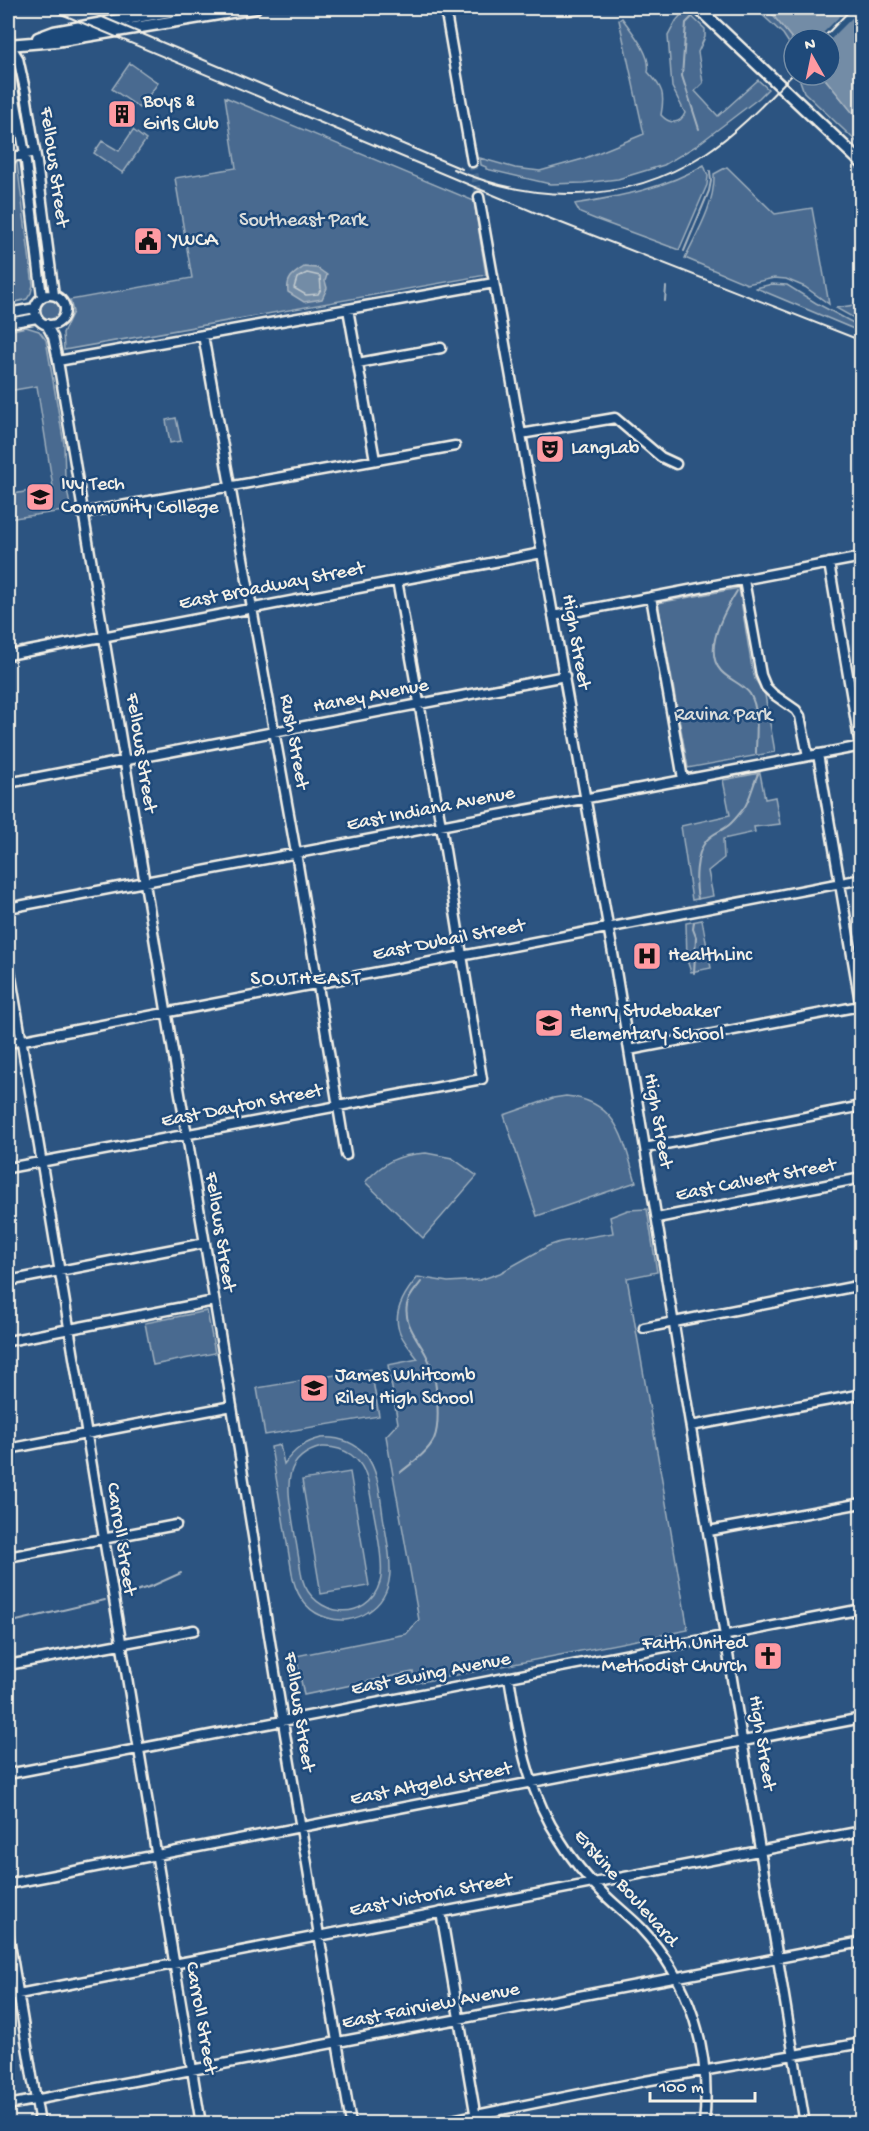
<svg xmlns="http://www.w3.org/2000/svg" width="869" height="2131" font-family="'Gochi Hand',sans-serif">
  <rect width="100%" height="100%" fill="#2c5481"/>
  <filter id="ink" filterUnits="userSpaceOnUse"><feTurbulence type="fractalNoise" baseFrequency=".0167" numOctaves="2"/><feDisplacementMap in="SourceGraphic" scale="12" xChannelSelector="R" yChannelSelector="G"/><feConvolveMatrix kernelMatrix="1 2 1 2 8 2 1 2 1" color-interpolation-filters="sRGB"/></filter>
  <g filter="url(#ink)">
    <!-- green -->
    <path fill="#496b90" stroke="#9eaebc" stroke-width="1.5" fill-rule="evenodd" d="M755 8H767L794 41V51L783 34Z
      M685 10 705 29V37L698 52 703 83 695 91 718 116 758 80 768 89 759 98 696 146 664 165 618 179 583 183 550 184 486 169V167L481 165 480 158 515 168 540 171 583 159 644 134 619 20 622 18C632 32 652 55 648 72 663 88 665 94 661 115 669 124 680 125 685 113L672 87 668 36 676 21Z
      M130 63 158 83 140 108 112 89Z
      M798 75H822L861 123V146L804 92Z
      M225 97 474 201 486 275 64 350 63 333 73 312 70 300 192 278 175 178 236 168Z
      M133 130 146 140 123 173 94 153 102 141 119 151Z
      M17 163 33 285 31 293 27 299 8 304V165Z
      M704 165 708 176 707 185 679 250 595 219 580 213 575 204C621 196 664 189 704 165Z
      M727 167 775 214 812 208 829 304 805 287 786 279 774 278 747 284 685 258C698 231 715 204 714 174Z
      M772 284 787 285 816 303 861 327V332L756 288Z
      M40 310a10 10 0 1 1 20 0a10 10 0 1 1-20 0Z
      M861 304V322L836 308Z
      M26 327 39 331 46 340 64 444 65 478 70 506 63 511 8 519V495L53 487 37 386 8 391V331Z
      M176 418 181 441 170 443 166 420Z
      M739 588 752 668 755 679 765 695 775 752 688 768 658 603Z
      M760 773 765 799 775 797 780 824 754 827 755 832 723 839 724 858 708 871 713 896 692 900 681 826 730 815 723 780Z
      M702 920 711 968 691 972 687 960 686 923Z
      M566 1096C618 1101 623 1139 636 1182L537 1216 504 1115 553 1098Z
      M426 1153 452 1158 477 1176 423 1238 365 1182C385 1161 397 1155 426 1153Z
      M647 1209 657 1272 627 1278 688 1630 416 1683 413 1672 304 1695 296 1656 406 1634 419 1620 386 1436 398 1423 388 1365 418 1359C412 1351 405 1343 401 1335 390 1314 405 1292 418 1277L448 1282 480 1280 500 1273 548 1246 560 1242 613 1233 610 1217 628 1210Z
      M207 1311 215 1353 153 1365 145 1323Z
      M371 1369 379 1416 265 1435 257 1388Z
      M321 1438C338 1437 354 1442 366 1455 379 1472 380 1496 383 1516 388 1549 402 1591 368 1612 356 1620 341 1622 328 1618 309 1613 298 1598 293 1579L271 1447 280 1445 284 1464C294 1450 304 1442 321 1438ZM322 1447C345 1446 362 1458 368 1481 371 1503 386 1563 380 1582 368 1624 313 1618 302 1578 299 1560 296 1541 293 1523 288 1490 280 1457 322 1447Z
      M350 1472 369 1586 321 1594 302 1480Z"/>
    <!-- water -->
    <path fill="#738ca6" stroke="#a7b4c0" stroke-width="1.5" d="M767 8H861V123L822 75H830V39H794V41Z
      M304 267 317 268 327 275 325 281 327 288 322 299 304 302 288 292C286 277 294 274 304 267Z"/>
    <!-- pier -->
    <path fill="#2c5481" d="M848 8H862L830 40 817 39Z"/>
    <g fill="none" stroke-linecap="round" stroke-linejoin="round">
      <!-- shore -->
      <path stroke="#c0c9ce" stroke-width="1.5" d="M307 273 320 276 321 289 318 294 306 295 294 288 297 278Z"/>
      <!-- stream -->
      <path stroke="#a7b4c0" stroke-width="2" d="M698 11 686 23 682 76 699 129
        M684 251 709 191 711 181 710 171
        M665 301 666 287
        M737 591C725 610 702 650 721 671 729 680 743 684 750 694 760 710 756 736 756 753
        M698 899C695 882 695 855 706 841 712 833 722 831 729 825 734 821 740 813 744 808 750 800 753 784 758 774
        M694 973 696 937 693 929 694 922
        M401 1472C412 1463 428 1452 434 1439 441 1423 437 1376 429 1361 422 1343 403 1326 407 1305 408 1297 416 1289 421 1282
        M120 1596 152 1586 181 1573
        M8 1623 105 1600"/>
      <!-- minor-tunnel -->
      <path stroke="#4a6c90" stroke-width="8" stroke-dasharray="8 4" stroke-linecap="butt" d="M472 162 479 197"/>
      <!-- minor casing -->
      <g stroke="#f4f1e8" stroke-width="13">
        <path id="minor" d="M445 8 472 162
          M8 31 10 45 18 58 26 94 37 163 54 295
          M10 45 8 60 25 154 42 297
          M8 158 31 153
          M479 197 615 965 805 2124
          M35 310a15 15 0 1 1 30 0a15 15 0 1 1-30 0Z
          M348 309 375 460
          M8 313 35 308
          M8 323 37 318
          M46 324 53 337 58 361 228 1382 285 1734 351 2124
          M203 335 296 853 346 1155
          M58 361 494 283
          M358 363 441 348
          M521 434 615 418 661 457 676 464
          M82 513 455 446
          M829 563 860 746
          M744 580 761 675 766 687 773 694 796 710 800 716 808 756
          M651 597 683 779
          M553 616 862 557
          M8 655 542 553
          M818 754 862 1014
          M8 783 565 676
          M8 908 862 746
          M8 959 201 2124
          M8 1043 862 879
          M629 1050 860 1006
          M645 1148 862 1106
          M8 1168 482 1079 441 825 397 580
          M657 1218 862 1178
          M8 1281 205 1243
          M644 1328 862 1285
          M8 1341 214 1301
          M691 1426 862 1394
          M8 1449 232 1406
          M709 1531 862 1503
          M8 1557 176 1525
          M8 1665 194 1630
          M509 1677C518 1734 527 1791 560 1840 571 1858 584 1875 600 1890 612 1903 627 1914 640 1927 690 1980 712 2051 704 2124
          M8 1774 862 1609
          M8 1884 862 1718
          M441 1912 477 2124
          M8 1932 40 2124
          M8 1996 862 1831
          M8 2105 862 1942
          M431 2124 645 2081 862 2043"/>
      </g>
      <!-- major casing -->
      <g stroke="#f4f1e8" stroke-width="15">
        <path id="major" d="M698 8 862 163
          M38 38 54 32 186 8
          M8 45 56 41 255 8"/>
      </g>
      <!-- minor -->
      <use href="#minor" stroke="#1f4a7a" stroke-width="8"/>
      <!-- major -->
      <use href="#major" stroke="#1f4a7a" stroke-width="10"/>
      <!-- rail -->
      <path stroke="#f4f1e8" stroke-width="2" d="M47 8 541 215 862 341
        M81 8 462 169
        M822 39 852 8
        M453 169C536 204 624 205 703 155 737 133 766 102 794 73"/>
    </g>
  </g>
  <!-- icons -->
  <defs>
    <g id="building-square" transform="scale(1.5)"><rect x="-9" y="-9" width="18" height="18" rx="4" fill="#ff9aa2" stroke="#1f4a7a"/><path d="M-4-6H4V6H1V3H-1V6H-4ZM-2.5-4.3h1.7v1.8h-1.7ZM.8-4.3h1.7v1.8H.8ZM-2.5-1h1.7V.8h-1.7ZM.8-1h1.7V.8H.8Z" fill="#111"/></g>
    <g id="civic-square" transform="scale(1.5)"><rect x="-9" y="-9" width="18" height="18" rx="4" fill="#ff9aa2" stroke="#1f4a7a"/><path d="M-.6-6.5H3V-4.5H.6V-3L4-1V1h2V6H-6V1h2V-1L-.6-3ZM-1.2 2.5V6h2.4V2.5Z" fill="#111"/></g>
    <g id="theatre-square" transform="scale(1.5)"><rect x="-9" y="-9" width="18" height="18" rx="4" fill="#ff9aa2" stroke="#1f4a7a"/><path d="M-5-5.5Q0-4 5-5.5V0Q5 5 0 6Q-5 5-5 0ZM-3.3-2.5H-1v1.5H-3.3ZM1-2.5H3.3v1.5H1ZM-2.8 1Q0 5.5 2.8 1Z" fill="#111"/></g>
    <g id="university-square" transform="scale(1.5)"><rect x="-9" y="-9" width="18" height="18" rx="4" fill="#ff9aa2" stroke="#1f4a7a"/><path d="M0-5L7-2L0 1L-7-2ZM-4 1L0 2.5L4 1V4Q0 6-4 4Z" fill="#111"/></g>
    <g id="hospital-square" transform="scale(1.5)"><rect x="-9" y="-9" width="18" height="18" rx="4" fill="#ff9aa2" stroke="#1f4a7a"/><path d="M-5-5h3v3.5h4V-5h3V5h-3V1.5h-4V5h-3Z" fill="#111"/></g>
    <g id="school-square" transform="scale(1.5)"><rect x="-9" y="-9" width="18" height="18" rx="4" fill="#ff9aa2" stroke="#1f4a7a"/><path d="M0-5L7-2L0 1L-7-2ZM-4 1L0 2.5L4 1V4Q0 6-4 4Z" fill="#111"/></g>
    <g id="church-square" transform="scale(1.5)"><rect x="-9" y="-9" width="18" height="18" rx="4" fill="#ff9aa2" stroke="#1f4a7a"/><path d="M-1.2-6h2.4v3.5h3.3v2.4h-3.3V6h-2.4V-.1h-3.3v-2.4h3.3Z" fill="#111"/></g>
  </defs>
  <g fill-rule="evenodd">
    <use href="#building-square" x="122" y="114"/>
    <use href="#civic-square" x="148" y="241"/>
    <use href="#theatre-square" x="550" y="449"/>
    <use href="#university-square" x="40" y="497"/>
    <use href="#hospital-square" x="647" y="956"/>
    <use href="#school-square" x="549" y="1023"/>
    <use href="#school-square" x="314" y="1388"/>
    <use href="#church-square" x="768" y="1656"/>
  </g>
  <g text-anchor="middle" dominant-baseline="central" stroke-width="5" stroke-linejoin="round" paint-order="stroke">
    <!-- poi labels -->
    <g font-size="20" fill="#f4f1e8" stroke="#1f4a7a" text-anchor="start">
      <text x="143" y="102">Boys &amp;<tspan x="143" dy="23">Girls Club</tspan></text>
      <text x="169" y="241">YWCA</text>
      <text x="571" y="449">LangLab</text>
      <text x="61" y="485">Ivy Tech<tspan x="61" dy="23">Community College</tspan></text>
      <text x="668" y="956">HealthLinc</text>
      <text x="570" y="1012">Henry Studebaker<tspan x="570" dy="23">Elementary School</tspan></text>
      <text x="335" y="1376">James Whitcomb<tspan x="335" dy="23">Riley High School</tspan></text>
      <text x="747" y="1644" text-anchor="end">Faith United<tspan x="747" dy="23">Methodist Church</tspan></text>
    </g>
    <!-- street labels -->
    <g font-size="20" fill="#f4f1e8" stroke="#1f4a7a">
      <text transform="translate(53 167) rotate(82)">Fellows Street</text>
      <text transform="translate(272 587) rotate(-11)">East Broadway Street</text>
      <text transform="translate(575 642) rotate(80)">High Street</text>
      <text transform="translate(371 697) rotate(-11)">Haney Avenue</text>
      <text transform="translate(293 742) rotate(80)">Rush Street</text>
      <text transform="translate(140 753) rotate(81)">Fellows Street</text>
      <text transform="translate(431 810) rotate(-11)">East Indiana Avenue</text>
      <text transform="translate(449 941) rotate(-11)">East Dubail Street</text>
      <text transform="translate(242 1107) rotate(-11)">East Dayton Street</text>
      <text transform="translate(657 1121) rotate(80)">High Street</text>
      <text transform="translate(756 1181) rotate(-11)">East Calvert Street</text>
      <text transform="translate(219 1232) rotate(81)">Fellows Street</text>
      <text transform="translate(120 1539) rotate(81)">Carroll Street</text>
      <text transform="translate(431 1675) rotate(-11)">East Ewing Avenue</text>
      <text transform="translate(298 1712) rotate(81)">Fellows Street</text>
      <text transform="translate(761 1743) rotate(81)">High Street</text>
      <text transform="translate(431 1785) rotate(-11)">East Altgeld Street</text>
      <text transform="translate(625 1889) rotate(49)">Erskine Boulevard</text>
      <text transform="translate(431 1896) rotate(-11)">East Victoria Street</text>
      <text transform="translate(431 2007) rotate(-11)">East Fairview Avenue</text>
      <text transform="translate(200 2018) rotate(80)">Carroll Street</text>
    </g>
    <!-- park labels -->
    <g font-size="20" fill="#dadddb" stroke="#1f4a7a">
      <text x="303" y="221">Southeast Park</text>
      <text x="723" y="716">Ravina Park</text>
    </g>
    <!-- neighbourhood labels -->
    <g font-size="21" letter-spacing="1.5" fill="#f4f1e8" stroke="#1f4a7a">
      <text x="306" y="980">SOUTHEAST</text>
    </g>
  </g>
  <!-- margin -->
  <rect width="869" height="2131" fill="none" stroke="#1f4a7a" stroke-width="30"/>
  <rect x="15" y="15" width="839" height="2101" fill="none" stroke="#f4f1e8" stroke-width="2" filter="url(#ink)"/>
  <!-- north arrow -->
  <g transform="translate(812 57) rotate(351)"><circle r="28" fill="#1f4a7a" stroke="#748da6" stroke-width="1.5"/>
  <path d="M0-4.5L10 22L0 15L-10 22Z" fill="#ff9aa2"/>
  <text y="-9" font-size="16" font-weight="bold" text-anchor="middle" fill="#f4f1e8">N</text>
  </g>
  <!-- scale -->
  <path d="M650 2092v9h105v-9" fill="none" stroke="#f4f1e8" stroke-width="3"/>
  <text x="659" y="2092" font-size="18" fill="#f4f1e8" stroke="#1f4a7a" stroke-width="4.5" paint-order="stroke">100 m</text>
</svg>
